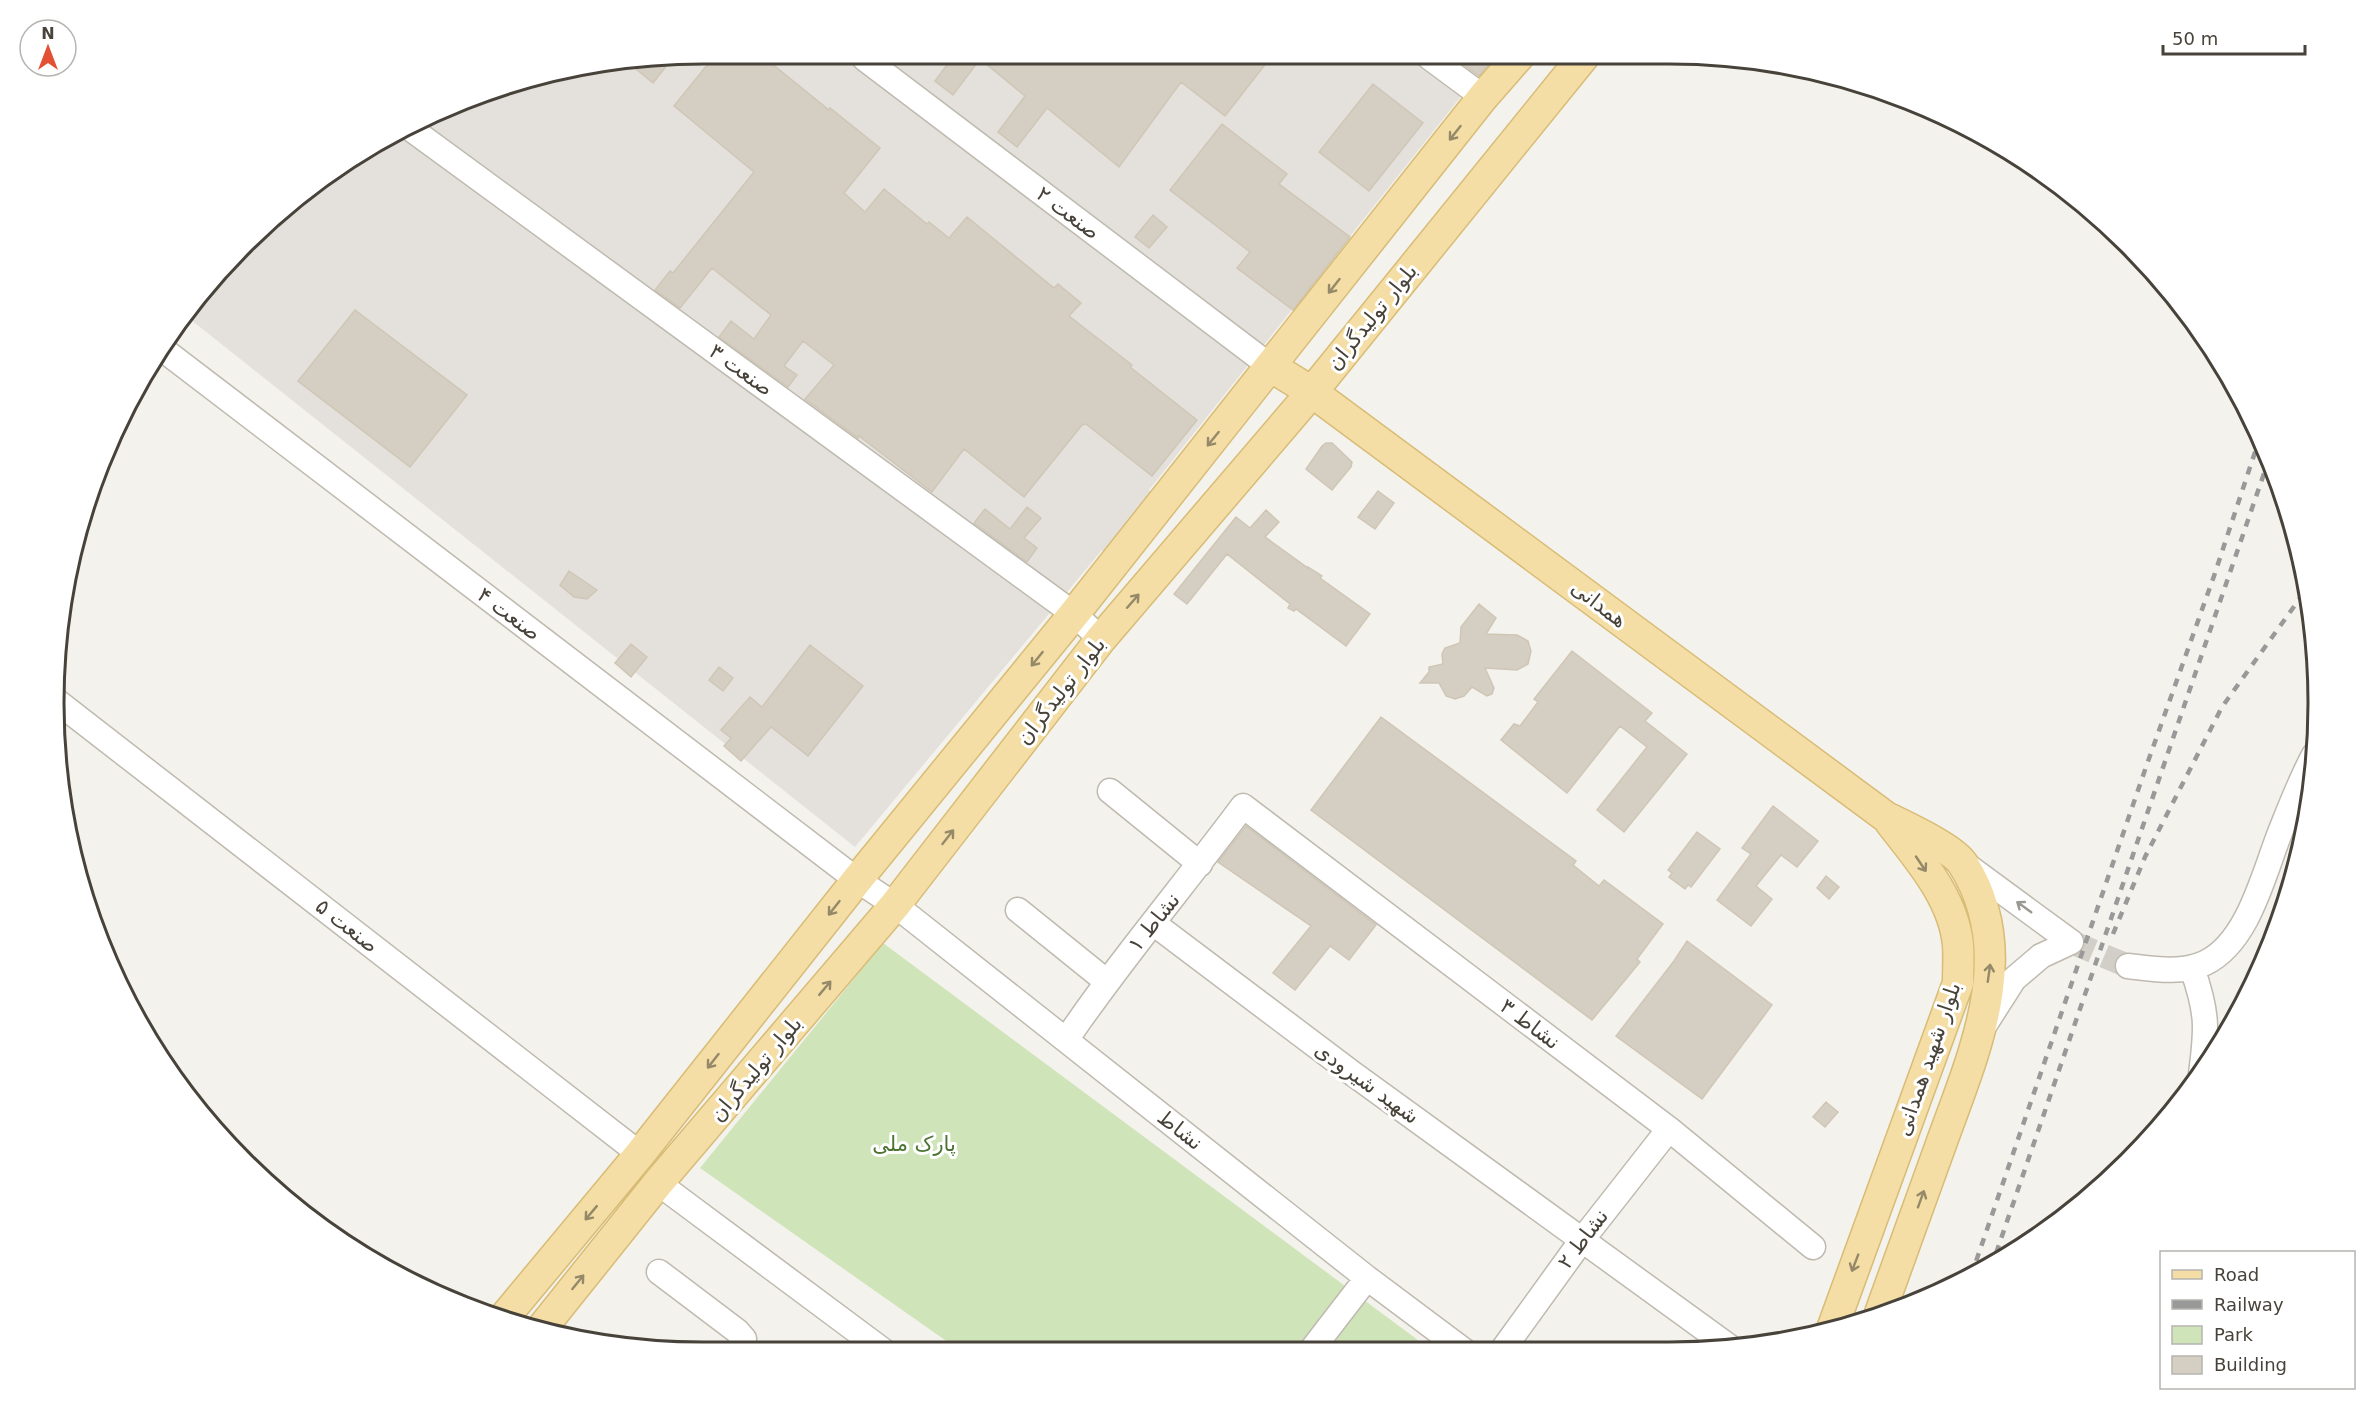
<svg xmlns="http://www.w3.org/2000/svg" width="2373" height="1407" font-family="'DejaVu Sans','Noto Naskh Arabic',sans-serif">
  <rect width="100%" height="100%" fill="#f4f2ec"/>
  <!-- industrial -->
  <path fill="#e4e1dd" d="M1493 56 1149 490 1152 494 1106 552 1102 550 855 847 186 316 244 244 308 188 416 121 495 88 618 60Z"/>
  <!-- green -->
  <path fill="#d0e4ba" d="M883 943 1434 1352H962L700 1168Z"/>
  <!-- building -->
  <path fill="#d5cec2" stroke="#cfc6b6" stroke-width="1.5" d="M1452 56H1496L1479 76Z
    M1271 57 1225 116 1181 82 1119 167 1047 108 1017 147 998 132 1025 96 980 59 953 95 935 81 952 58Z
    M666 59H672L653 83 625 60Z
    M712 59H766L829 110 830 108 880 148 844 193 865 212 884 189 927 224 929 222 949 238 967 217 1054 288 1058 284 1081 303 1069 316 1132 365 1130 367 1197 420 1152 476 1086 424 1082 425 1024 497 964 449 932 492 859 436 858 438 805 399 834 365 803 341 784 366 797 375 788 387 719 337 731 321 754 339 771 315 712 268 680 308 655 290 670 271 673 273 754 172 674 106Z
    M1373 84 1423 123 1369 191 1319 152Z
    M1222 124 1287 174 1279 184 1350 237 1293 310 1237 268 1250 252 1170 190Z
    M1153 215 1167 227 1149 248 1135 237Z
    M355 310 467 395 410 467 298 381Z
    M1326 443H1332L1352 462 1351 467 1332 490 1306 469 1322 446Z
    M1378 491 1394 503 1375 529 1358 517Z
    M1027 507 1041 518 1024 538 1037 548 1027 562 974 523 985 509 1010 529Z
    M1266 510 1279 522 1265 537 1308 568V567L1322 576 1320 578 1370 614 1346 646 1296 609 1294 611 1288 608 1290 604 1227 554 1187 604 1174 594 1236 517 1250 528Z
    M569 571 597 590 587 599 574 597 560 585Z
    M1479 604 1496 618 1486 634 1517 635 1528 641 1531 651 1528 664 1517 670 1485 668 1494 688 1492 694 1487 696 1472 687 1464 696 1455 699 1446 696 1439 683H1420L1429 672V667L1443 664 1442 654 1445 648 1460 643 1461 627Z
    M631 644 647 657 631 677 615 663Z
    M810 645 863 686 808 756 771 727 741 761 724 746 731 738 721 730 750 697 762 707Z
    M1572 651 1652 713 1645 721 1687 754 1624 832 1597 810 1647 747 1620 726 1567 793 1501 740 1514 724 1520 726 1538 702 1534 699Z
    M719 667 733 678 723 691 709 680Z
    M1381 717 1576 861 1573 865 1599 886 1604 880 1663 924 1637 959 1640 962 1592 1020 1311 810Z
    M1773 806 1818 841 1797 867 1781 855 1756 886 1772 899 1751 926 1717 900 1751 854 1742 848Z
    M1246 826 1376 925 1349 960 1330 946 1295 990 1273 973 1311 926 1218 862Z
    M1697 832 1720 849 1691 887 1688 885 1685 889 1669 877 1672 873 1668 870Z
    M1826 876 1839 887 1829 899 1817 888Z
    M1687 941 1772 1005 1702 1099 1616 1036 1674 961Z
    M1826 1102 1838 1112 1825 1127 1813 1117Z"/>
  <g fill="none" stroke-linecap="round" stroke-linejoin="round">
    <!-- minor-tunnel -->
    <path stroke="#d2cfc8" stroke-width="24" stroke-dasharray="24 12" stroke-linecap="butt" d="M2071 942 2128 966"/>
    <!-- minor casing -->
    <g stroke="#bfbaaf" stroke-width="27">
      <path id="minor" d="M1429 57 1483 97
        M865 59 1270 366
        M407 126 1074 614 1101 639
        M161 348 857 880 895 905 1367 1278 1466 1352
        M54 699 640 1154
        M1110 791 1200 864
        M1962 862 2071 942 2041 956 2014 979 1984 1026
        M1018 910 1106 981
        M1153 923 1352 1073 1731 1348
        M2128 966C2154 969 2181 974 2205 963 2249 942 2264 872 2281 830 2291 805 2301 779 2314 755
        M2192 968C2208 1013 2207 1028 2201 1074
        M1066 1040C1121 959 1185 884 1243 806L1669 1129 1813 1247
        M658 1183 885 1352
        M659 1272 737 1331 744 1339 743 1345 738 1352
        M1310 1352 1367 1278
        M1501 1352 1582 1240 1669 1129"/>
    </g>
    <!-- major casing -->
    <g stroke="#d8bc76" stroke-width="33">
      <path id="major" d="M1270 366 1312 392 1886 817C1904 826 1953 848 1963 864 2021 955 1972 1057 1940 1147 1920 1202 1900 1258 1880 1313
        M502 1320 640 1154 857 880 1074 614 1483 97 1519 56
        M542 1328 658 1183 895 905 1101 639 1312 392 1584 56
        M1831 1332 1958 983C1958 970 1959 957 1958 945 1954 898 1917 857 1890 822"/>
    </g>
    <!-- minor -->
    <use href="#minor" stroke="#fff" stroke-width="24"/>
    <!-- major -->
    <use href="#major" stroke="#f4dea5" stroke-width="30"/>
    <!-- rail -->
    <path stroke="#999" stroke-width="4.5" stroke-dasharray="8 8" stroke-linecap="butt" d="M2113 934 2145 857 2222 707 2308 587
      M1991 1268 2270 456
      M1971 1276 2146 767 2214 576 2260 437"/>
  </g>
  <!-- one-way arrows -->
  <defs><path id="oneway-shaft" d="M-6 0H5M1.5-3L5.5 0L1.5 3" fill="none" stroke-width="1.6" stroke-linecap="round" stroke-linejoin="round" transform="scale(1.5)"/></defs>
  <g stroke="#95896a">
    <use href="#oneway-shaft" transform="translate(1455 133) rotate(128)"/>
    <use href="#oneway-shaft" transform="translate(1334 286) rotate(128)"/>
    <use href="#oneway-shaft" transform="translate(1213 439) rotate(129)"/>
    <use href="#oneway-shaft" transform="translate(1133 601) rotate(-49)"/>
    <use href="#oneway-shaft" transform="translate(1037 659) rotate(129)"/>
    <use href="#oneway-shaft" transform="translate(948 837) rotate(-52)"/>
    <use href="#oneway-shaft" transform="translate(1921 864) rotate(56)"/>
    <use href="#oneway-shaft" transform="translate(834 908) rotate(128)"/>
    <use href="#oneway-shaft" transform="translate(1989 973) rotate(-82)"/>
    <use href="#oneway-shaft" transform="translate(825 988) rotate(-50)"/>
    <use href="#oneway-shaft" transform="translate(713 1061) rotate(128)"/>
    <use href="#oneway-shaft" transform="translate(1921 1199) rotate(-70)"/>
    <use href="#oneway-shaft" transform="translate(591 1213) rotate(130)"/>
    <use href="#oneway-shaft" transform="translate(1855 1263) rotate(111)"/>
    <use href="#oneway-shaft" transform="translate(578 1282) rotate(-51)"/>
  </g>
  <use stroke="#9a9893" href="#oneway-shaft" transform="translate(2024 907) rotate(-144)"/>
  <g text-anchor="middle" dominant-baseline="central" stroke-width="6" stroke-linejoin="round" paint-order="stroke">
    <!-- street labels -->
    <g font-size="21" fill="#48433a" stroke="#fff">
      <text transform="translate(1068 213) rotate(37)">صنعت ۲</text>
      <text transform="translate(1372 317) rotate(-51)">بلوار تولیدگران</text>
      <text transform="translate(741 370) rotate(36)">صنعت ۳</text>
      <text transform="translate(1599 604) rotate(37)">همدانی</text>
      <text transform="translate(509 614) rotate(37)">صنعت ۴</text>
      <text transform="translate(1061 691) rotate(-52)">بلوار تولیدگران</text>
      <text transform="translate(1154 922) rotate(-51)">نشاط ۱</text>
      <text transform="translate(347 926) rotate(38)">صنعت ۵</text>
      <text transform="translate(1530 1024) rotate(37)">نشاط ۳</text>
      <text transform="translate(1928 1059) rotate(-71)">بلوار شهید همدانی</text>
      <text transform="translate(756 1069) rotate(-50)">بلوار تولیدگران</text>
      <text transform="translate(1367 1083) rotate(36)">شهید شیرودی</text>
      <text transform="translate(1180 1130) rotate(38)">نشاط</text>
      <text transform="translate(1583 1239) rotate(-53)">نشاط ۲</text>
    </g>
    <!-- park labels -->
    <g font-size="21" fill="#4b7433" stroke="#fff">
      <text x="914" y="1144">پارک ملی</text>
    </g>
  </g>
  <!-- crop -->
  <path d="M0 0H2373V1407H0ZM703 64H1669A639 639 0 0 1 2308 703V703A639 639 0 0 1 1669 1342H703A639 639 0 0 1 64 703V703A639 639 0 0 1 703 64Z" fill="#fff" fill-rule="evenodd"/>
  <path fill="none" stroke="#48433a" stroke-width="3" d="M703 64H1669A639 639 0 0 1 2308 703V703A639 639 0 0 1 1669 1342H703A639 639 0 0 1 64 703V703A639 639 0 0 1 703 64Z"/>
  <!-- legend -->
  <rect x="2160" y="1251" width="195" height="138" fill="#ffffff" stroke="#b6b4b0" stroke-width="1.5"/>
  <rect x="2172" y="1270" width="30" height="9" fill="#f4dea5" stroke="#b6b4b0" stroke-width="1.5"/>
  <text x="2214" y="1281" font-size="18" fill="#48433a">Road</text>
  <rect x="2172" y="1300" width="30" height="9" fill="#999999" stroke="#b6b4b0" stroke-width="1.5"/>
  <text x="2214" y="1311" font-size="18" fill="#48433a">Railway</text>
  <rect x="2172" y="1326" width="30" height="18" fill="#d0e4ba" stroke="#b6b4b0" stroke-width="1.5"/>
  <text x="2214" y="1341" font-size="18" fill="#48433a">Park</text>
  <rect x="2172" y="1356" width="30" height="18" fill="#d5cec2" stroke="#b6b4b0" stroke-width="1.5"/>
  <text x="2214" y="1371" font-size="18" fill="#48433a">Building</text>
  <!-- north arrow -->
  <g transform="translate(48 48)"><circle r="28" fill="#ffffff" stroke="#b6b4b0" stroke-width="1.5"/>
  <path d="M0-4.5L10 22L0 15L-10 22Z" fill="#e35034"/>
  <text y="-9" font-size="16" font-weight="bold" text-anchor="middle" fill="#48433a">N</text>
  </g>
  <!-- scale -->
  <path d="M2163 45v9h142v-9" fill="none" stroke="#48433a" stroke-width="3"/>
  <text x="2172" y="45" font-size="18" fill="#48433a" stroke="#ffffff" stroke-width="4.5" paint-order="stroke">50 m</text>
</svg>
